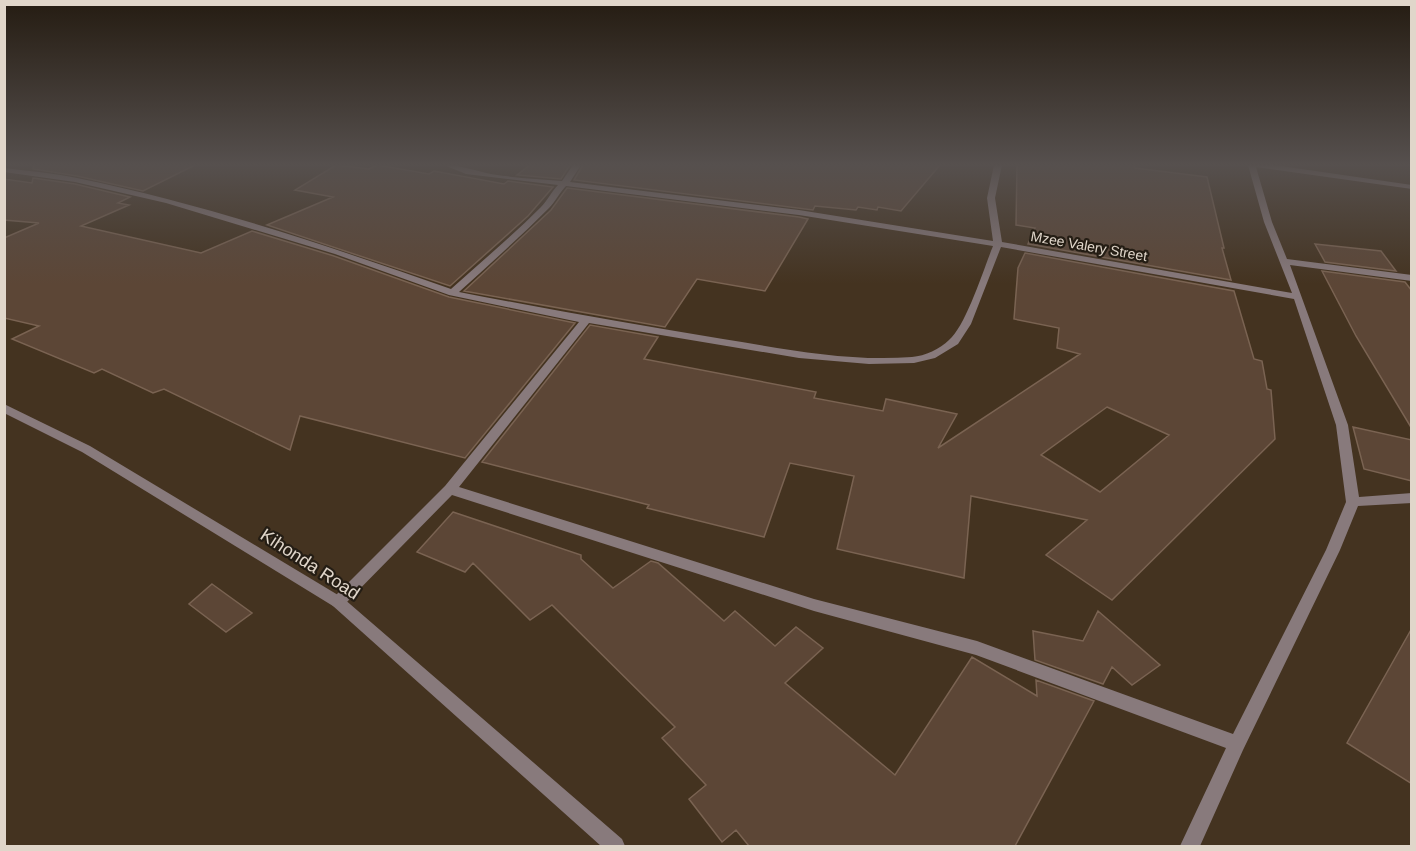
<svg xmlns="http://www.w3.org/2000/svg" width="1416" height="851" font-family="Helvetica,sans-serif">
  <rect width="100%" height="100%" fill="#443320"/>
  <!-- building -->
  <path fill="#5c4636" stroke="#7a6352" stroke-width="1.5" fill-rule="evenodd" d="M34 165H195L143 191 77 176 33 169Z
    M336 165 369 169 377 165 429 174 434 171 504 184 508 181 553 187 528 216 450 286 267 225 333 197 295 190Z
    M530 165H570L561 179 517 175Z
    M583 165H940L901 211 878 207 877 210 858 207 856 210 815 206 813 210 574 180Z
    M1017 165H1134L1135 168 1207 177 1224 248H1222L1231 280 1028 244 1035 228 1016 225Z
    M33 178 75 184 130 197 118 203 129 205 81 226 201 253 252 231 334 256 449 297 575 323 465 458 300 416 290 450 164 389 153 393 102 369 94 373 12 339 39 326 4 318V238L39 223 4 220V179L32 183Z
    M567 188 799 217 808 219 765 291 697 279 665 327 464 291 551 210Z
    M1315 244 1381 251 1396 271 1325 262Z
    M1025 253 1234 291 1254 359 1262 361 1267 389 1271 390 1275 439 1112 600 1046 555 1087 520 971 496 964 578 837 549 854 476 790 463 764 537 647 508 649 505 482 462 590 325 658 337 644 359 816 392 814 398 883 411 886 399 957 414 938 448 1080 354 1057 348 1059 328 1014 319 1018 268ZM1107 407 1169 435 1100 492 1041 455Z
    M1322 271 1405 282 1412 291V429L1356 336Z
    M1353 427 1412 440V481L1364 469Z
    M453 512 581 555V559L613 588 651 561 658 563 724 621 735 611 775 646 796 627 823 648 785 683 895 775 972 657 1037 696 1036 680 1094 701 1015 846H749L736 830 722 842 689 799 706 785 662 738 675 727 552 605 530 620 473 563 465 572 417 552Z
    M212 584 252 613 226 632 189 604Z
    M1098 611 1160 665 1132 685 1112 667 1103 684 1035 660 1033 631 1083 641Z
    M1412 628V784L1347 743Z"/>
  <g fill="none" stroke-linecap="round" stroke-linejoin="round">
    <!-- minor -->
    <path fill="#887a7c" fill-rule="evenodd" d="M444 165C460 165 476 171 491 174 515 178 539 179 562 181L573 165H581L570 182 799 210 993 241 987 198 994 165H1002L995 198 1002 242 1292 293 1264 222 1248 165H1274L1412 185V189L1256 167 1272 222 1287 259 1412 275V281L1290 265 1348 425 1359 497 1412 493V503L1358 506 1340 550 1243 750 1200 846H1180L1226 748 976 655 814 611 452 495 343 606 338 608 333 606 330 602 333 598 445 486 579 322 449 295 335 254 166 203 75 182 4 172V168C29 171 53 173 77 178 205 204 328 246 451 289 481 262 512 236 541 207 548 200 551 192 558 185L466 174ZM566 186 799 215 993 246C984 268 966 326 949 340 940 349 925 356 912 357 849 362 785 349 723 339 635 325 547 309 459 292 490 264 520 237 549 208 556 201 559 193 566 186ZM1001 247 1294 299 1336 425 1346 502 1326 550 1233 734 977 641 814 599 459 487 589 323 799 358 869 364 914 363 935 358 958 344 971 324Z"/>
    <!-- tertiary -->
    <path fill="#887a7c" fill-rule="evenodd" d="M4 404 90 446 343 598 622 839 625 846H601L333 606 82 452 4 413Z"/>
  </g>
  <!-- sky -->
  <linearGradient id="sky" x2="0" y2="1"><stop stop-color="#251c12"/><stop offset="0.58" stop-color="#56504e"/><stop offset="1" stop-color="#56504e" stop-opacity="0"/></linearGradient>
  <rect width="1416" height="284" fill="url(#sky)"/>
  <g text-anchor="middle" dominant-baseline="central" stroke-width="4.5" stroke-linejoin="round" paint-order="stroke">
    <!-- far-street labels -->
    <g font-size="14" fill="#e0d6ca" stroke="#241d14">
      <text transform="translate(1089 246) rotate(10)">Mzee Valery Street</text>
    </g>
    <!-- near-street labels -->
    <g font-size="18" fill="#e0d6ca" stroke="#241d14">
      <text transform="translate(310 564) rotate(33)">Kihonda Road</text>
    </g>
  </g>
  <!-- border -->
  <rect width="1416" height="851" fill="none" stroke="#e0d6ca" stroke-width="12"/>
</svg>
